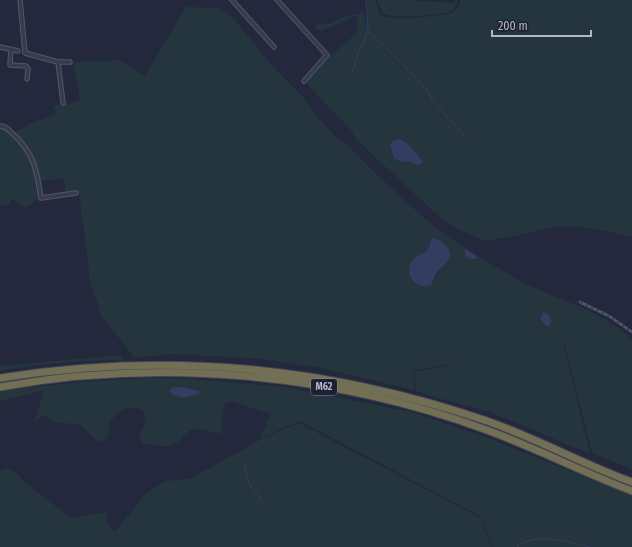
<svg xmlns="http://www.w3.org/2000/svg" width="632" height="547" font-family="'Fira Sans Condensed',sans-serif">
  <rect width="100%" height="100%" fill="#23283d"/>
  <!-- green -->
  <path fill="#25353e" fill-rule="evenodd" d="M367 0H375L380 15C398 23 428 16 448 14 456 11 459 9 460 0H632V237L591 228 555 226 519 235 485 241 462 231 442 219 378 160 357 140 350 129 305 82 331 55 356 34 358 18 356 16 353 17C342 22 332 26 321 31L315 28 316 25 331 23 345 16 358 14 363 11 366 25 368 23Z
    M377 0H406L455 3V0H457C457 7 454 10 448 13 432 14 395 20 383 13Z
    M186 7 220 8 235 20 268 61 303 97 320 120 335 136 346 143 366 164 405 201 441 232 470 251 505 272 528 285 592 312 620 329 632 339V469L592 453 565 346 564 347 590 454 490 412 431 396 416 391 414 372 460 363 414 370V390L321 368 263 359 170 354 135 358 102 317 90 280 79 192 66 193 64 178 40 181C37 162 28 146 14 133 19 129 25 129 28 124L56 115 53 106 80 101 73 62 120 60 145 76ZM431 239 436 241 443 267 439 269 435 279 409 267C415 253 428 257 431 239Z
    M0 128 6 129 26 149 36 170 39 197 27 207H24L13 199 11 200 8 206 0 204Z
    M122 355 123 360C83 360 39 364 0 371V366Z
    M156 378 192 379 285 387 412 412 483 436 632 496V547H493L480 516 300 421 260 438 271 414 231 401 225 403 221 424 223 432C211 436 206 428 196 429 185 430 184 439 176 443 168 449 152 445 142 443L139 434 145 424 144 412 136 407 123 409 110 421 108 438 98 442 81 425 55 422 43 415 34 422 44 390 0 401V392C52 383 103 380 156 378Z
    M299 423 480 518 492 547H0V471L7 468 16 473 27 484 71 518 105 512 108 526 115 532 143 497 153 488 166 481 190 479 265 437Z"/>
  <!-- water -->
  <path fill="#353c62" d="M399 139C408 142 417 154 422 161L421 164 416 165 408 161 402 162 394 158 390 144 395 140Z
    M434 238 436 240 438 239C453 251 455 255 440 269 436 272 434 280 431 285 427 286 422 287 419 285 410 282 406 268 412 261 420 251 428 257 431 239Z
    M466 249 476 256 477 259H469L466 257 464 250Z
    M543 312C549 314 551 316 551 322L549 326H546L540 319Z
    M173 387H180L200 391 199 393C189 397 182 400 172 394L170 390Z"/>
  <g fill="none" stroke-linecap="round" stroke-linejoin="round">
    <!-- stream -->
    <path stroke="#353c62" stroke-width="1" d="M366 0 368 31 404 65 427 90 432 100 467 138
      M352 74 358 53 365 40 367 32
      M243 465 245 467 250 486 260 497 262 502
      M517 547C535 531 569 542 590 547"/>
    <!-- street casing -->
    <g stroke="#525668" stroke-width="5.5">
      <path id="street" d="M20 0 25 53 58 62H70
        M232 0 274 47
        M277 0 327 55 304 81
        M0 47 18 51
        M11 49 10 65 26 66 28 69 27 79
        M58 62 63 103
        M0 126C6 126 9 130 13 134 34 153 37 171 41 198L76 193"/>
    </g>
    <!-- highway casing -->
    <g stroke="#3f4355" stroke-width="9">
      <path id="highway" d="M0 378C167 352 324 366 484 420 535 437 582 464 632 482
        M0 387C160 358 331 373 484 429 534 447 582 472 632 491"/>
    </g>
    <!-- street -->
    <use href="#street" stroke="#373b4d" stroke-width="3.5"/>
    <!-- highway -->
    <use href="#highway" stroke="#736f54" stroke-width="7"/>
    <!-- rail casing -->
    <g stroke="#595d74" stroke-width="2.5">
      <path id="rail" d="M580 302 609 316 632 332"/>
    </g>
    <!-- rail -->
    <use href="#rail" stroke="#1c2032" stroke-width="1" stroke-dasharray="3" stroke-linecap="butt"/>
  </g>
  <g text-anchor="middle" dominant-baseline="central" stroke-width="3" stroke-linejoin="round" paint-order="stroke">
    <!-- shield labels -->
    <rect fill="#1c2032" stroke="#86899b" stroke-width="1" x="311" y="379" width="26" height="16" rx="3"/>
    <g font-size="10" font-weight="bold" fill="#b3b6c8">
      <text x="324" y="387">M62</text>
    </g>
  </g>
  <!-- scale -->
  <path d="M492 30v6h99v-6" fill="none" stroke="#b3b6c8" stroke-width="2"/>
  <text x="498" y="30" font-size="12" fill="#b3b6c8" stroke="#1c2032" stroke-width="3" paint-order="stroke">200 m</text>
</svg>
